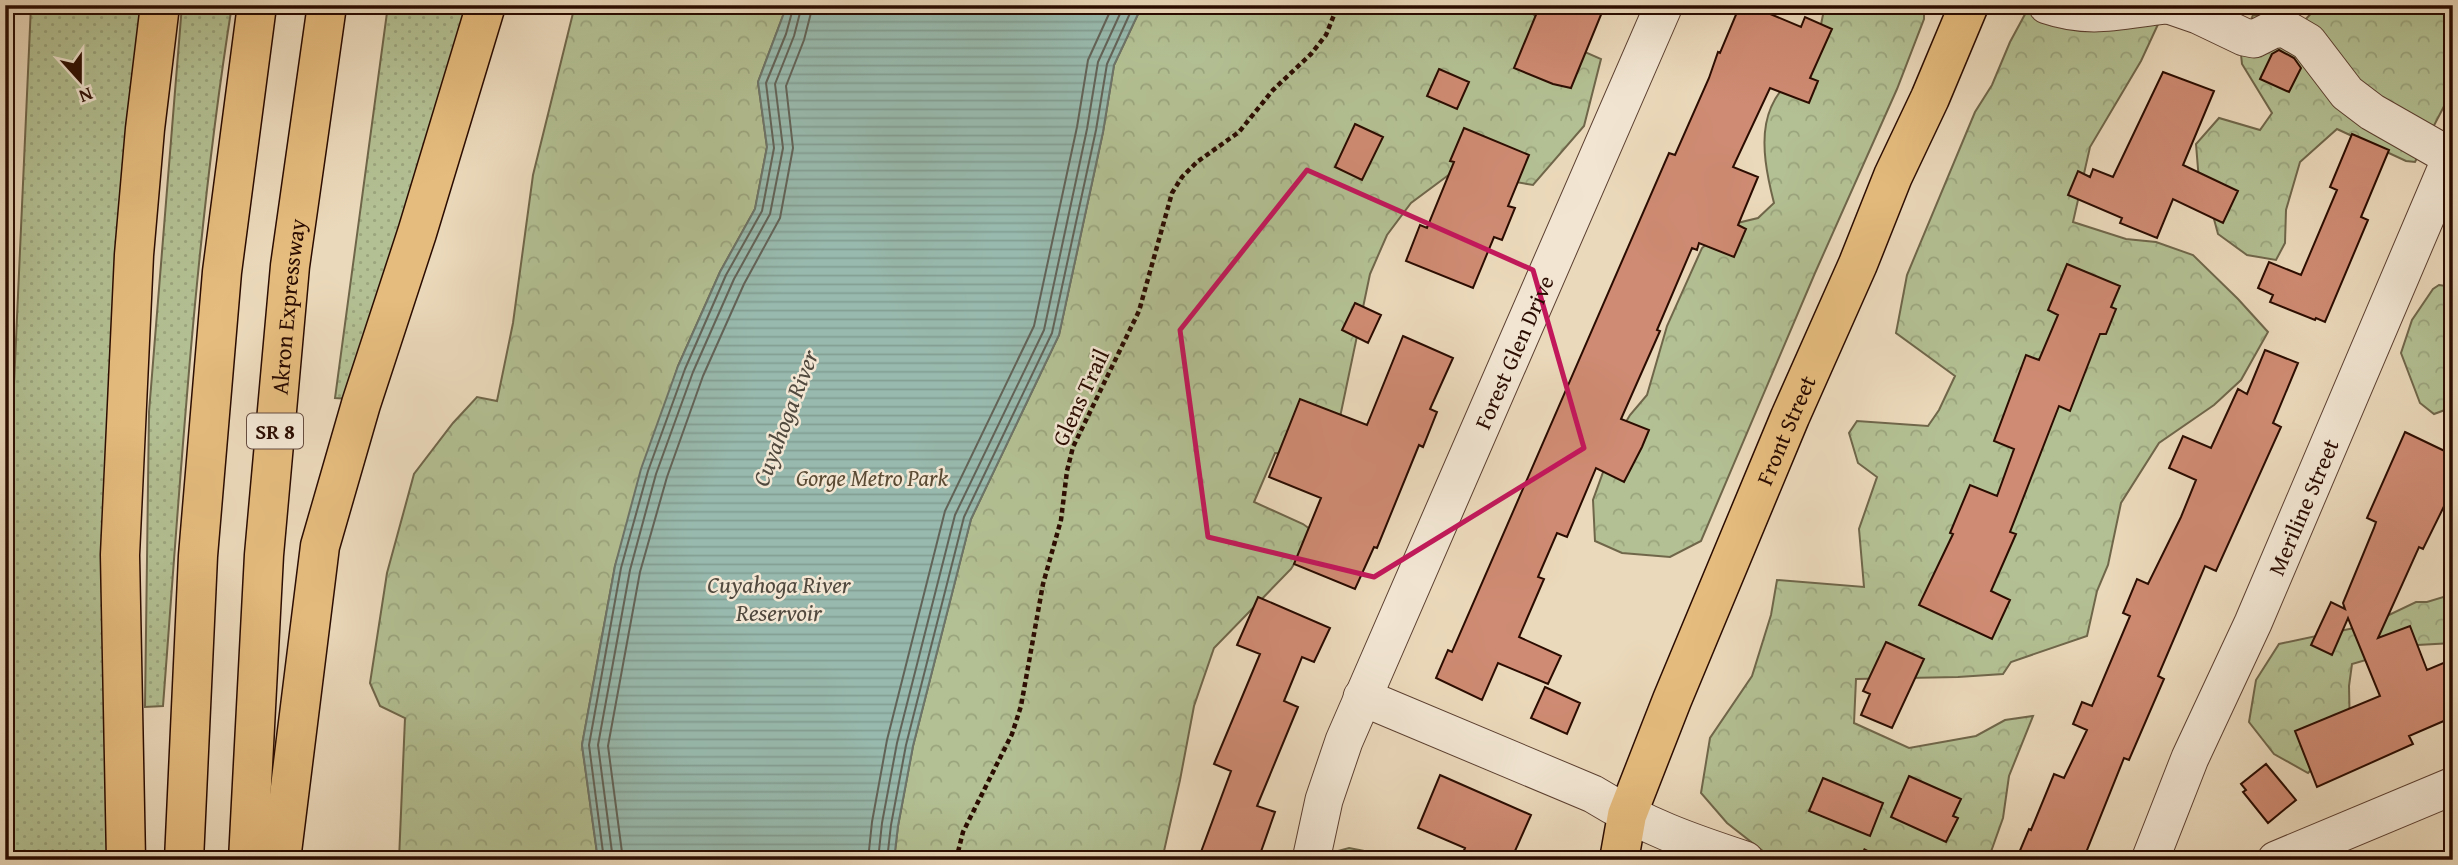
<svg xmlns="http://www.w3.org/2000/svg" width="2458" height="865" font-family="'Gentium Book Plus',serif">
  <defs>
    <pattern id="green-dots" width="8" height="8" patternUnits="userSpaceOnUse" patternTransform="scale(1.75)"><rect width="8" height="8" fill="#b3c093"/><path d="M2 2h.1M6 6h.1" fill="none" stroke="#9aa47d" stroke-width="1.8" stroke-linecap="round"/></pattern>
    <pattern id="forest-crowns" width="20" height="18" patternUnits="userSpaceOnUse" patternTransform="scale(1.75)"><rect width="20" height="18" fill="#b3c093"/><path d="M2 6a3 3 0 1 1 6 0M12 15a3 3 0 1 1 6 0" fill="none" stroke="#9aa47d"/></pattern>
    <pattern id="water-rules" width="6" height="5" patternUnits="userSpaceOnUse" patternTransform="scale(1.75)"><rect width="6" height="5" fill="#98baae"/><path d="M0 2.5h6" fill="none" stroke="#839f94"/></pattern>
  </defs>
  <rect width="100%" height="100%" fill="#ebd9bb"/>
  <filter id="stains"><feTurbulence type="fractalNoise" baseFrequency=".00286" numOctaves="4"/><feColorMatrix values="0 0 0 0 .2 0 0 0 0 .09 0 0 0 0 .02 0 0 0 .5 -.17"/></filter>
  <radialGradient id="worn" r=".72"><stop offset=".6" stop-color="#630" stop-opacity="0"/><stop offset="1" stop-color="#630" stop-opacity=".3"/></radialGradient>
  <!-- green -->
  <path fill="url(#green-dots)" stroke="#6f664a" stroke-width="2" d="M31 5H150L116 860H5L6 563Z
    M182 5H232C195 237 181 472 163 706L145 707 149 412Z
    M388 5H475L350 399 335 398Z"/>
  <!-- forest -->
  <path fill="url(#forest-crowns)" stroke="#6f664a" stroke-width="2" d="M575 5H787L758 82 767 147 755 209 720 272 678 366 615 566 582 745 598 860H399L405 718 380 706 370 683 387 573 414 474 453 423 477 397 497 401 513 323 533 175Z
    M1146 5H1514L1532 13 1562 42 1601 59 1584 126 1533 185 1454 171 1411 203 1387 235 1370 274 1339 422 1311 455 1275 453 1254 502 1303 524 1314 532 1291 569 1214 648 1194 706 1180 780 1162 860H894L898 826 913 746 971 519 1059 335 1103 132 1114 65 1138 14Z
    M1823 5H1924V19L1897 89 1815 273 1701 541 1670 557 1622 553 1595 541 1593 500 1614 442 1630 415 1647 395 1667 326 1702 248 1729 225 1758 218 1774 203C1759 144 1755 97 1813 63L1824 10Z
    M2030 5H2167L2141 61 2090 147 2073 222 2126 239 2156 242 2193 255 2238 299 2268 332 2241 380 2214 405 2159 443 2121 503 2108 565 2097 591 2087 636 2011 662 2003 674 1958 677 1856 679 1854 723 1909 748 1976 736 2005 720 2033 716 2009 776 2003 818 1988 860H1771L1769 856 1727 823 1701 793 1710 738 1752 676 1771 615 1777 580 1864 587 1859 529 1877 477 1858 463 1849 433 1857 421 1928 426 1939 410 1955 376 1896 333 1907 275 1975 112 1992 85 2010 42Z
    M2319 5H2453V89L2415 162 2406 161 2337 129 2300 162 2286 210 2285 243 2276 260 2247 255 2218 234 2211 208 2199 181 2196 144 2219 118 2260 130 2272 113 2242 64 2240 45 2253 15 2305 20Z
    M2439 285 2453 287V407L2434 414 2420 403 2401 353 2412 320 2433 289Z
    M2453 594V643L2417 645 2352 664 2349 686 2350 734 2308 773 2274 754 2249 722 2256 680 2279 644 2368 625 2416 602H2427Z
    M1349 848 1364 851 1371 860H1331L1334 852Z"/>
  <!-- water -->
  <path fill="url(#water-rules)" stroke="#6c7469" stroke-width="2" d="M787 5H1146L1138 14 1114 65 1103 132 1059 335 971 519 913 746 898 826 894 860H598L582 745 615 566 641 469 678 366 720 272 755 209 767 147 758 82Z"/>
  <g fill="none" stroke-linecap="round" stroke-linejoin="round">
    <!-- shore -->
    <path stroke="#626358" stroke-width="2" d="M604 860 589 745 621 568 648 471 685 369 726 275 762 211 774 148 766 83 786 34 794 5
      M613 860 598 745 630 570 656 474 693 372 734 279 770 214 783 148 775 84 794 36 802 5
      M623 860 608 746 640 572 667 477 703 376 744 284 780 218 793 148 786 86 804 40 813 5
      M868 860 872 822 887 740 945 511 1034 326 1077 127 1088 60 1113 5
      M878 860 882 823 897 743 955 515 1044 330 1087 129 1098 62 1124 5
      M887 860 891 825 906 745 964 517 1052 333 1096 130 1107 64 1131 11 1136 5"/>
  </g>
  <!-- building -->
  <path fill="#cf8b73" stroke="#2b0c01" stroke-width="2" d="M1540 5H1605L1571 88 1553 84 1514 68Z
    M1740 5H1749L1801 27 1805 17 1832 29 1810 78 1818 81 1809 103 1770 88 1733 167 1758 177 1738 225 1746 229 1734 257 1699 243 1697 250 1692 248 1657 330 1660 331 1621 419 1649 430 1642 447 1624 482 1596 468 1567 537 1557 533 1538 577 1544 579 1519 637 1561 656 1548 684 1498 663 1482 700 1436 678 1448 650 1452 652 1669 153 1675 155 1709 78 1718 52 1720 53Z
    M2279 50 2294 58 2301 68 2289 92 2260 79 2272 54Z
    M1439 69 1469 82 1457 109 1427 96Z
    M2163 72 2214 91 2183 165 2238 191 2223 223 2173 199 2157 238 2120 223 2122 218 2068 195 2078 171 2090 177 2093 169 2113 177Z
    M1355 124 1383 137 1362 180 1335 167Z
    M1464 128 1529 155 1508 206 1515 208 1502 240 1494 237 1473 288 1406 261 1420 225 1427 228 1454 162 1450 161Z
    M2352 134 2389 150 2361 217 2368 220 2325 322 2316 318 2315 320 2270 302 2273 295 2258 288 2269 262 2301 275 2337 190 2330 187Z
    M2067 264 2120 286 2111 307 2116 309 2106 334H2100L2070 411 2059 406 2010 532 2016 534 1991 591 2010 600 1992 639 1919 605 1953 534 1950 533 1970 485 1997 496 2014 449 1994 441 2026 355 2039 360 2058 315 2048 310Z
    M1355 303 1381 315 1368 343 1342 330Z
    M1403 336 1453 358 1430 409 1437 412 1423 447 1419 445 1377 548 1374 547 1355 589 1294 564 1321 498 1269 477 1300 399 1367 425Z
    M2265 350 2298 363 2273 423 2281 427 2216 571 2205 566 2158 676 2164 679 2129 760 2124 758 2083 860H2016L2029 829 2031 830 2054 774 2064 778 2087 730 2073 724 2082 702 2092 706 2130 616 2123 613 2137 579 2148 584 2181 517 2196 480 2169 468 2183 436 2211 448 2238 389 2247 394Z
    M2405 432 2453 455V488L2423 549 2419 547 2378 638 2410 626 2427 670 2453 659V717L2409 736 2413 744 2317 787 2295 731 2380 696 2348 618 2332 655 2311 645 2331 602 2345 609 2343 603 2374 528 2376 522 2367 518Z
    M1258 597 1330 628 1314 662 1302 657 1284 701 1298 707 1257 806 1275 812 1258 860H1198L1231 771 1214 764 1260 654 1237 645Z
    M1886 642 1924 659 1892 728 1861 715 1870 694 1863 691Z
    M1545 687 1580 703 1567 734 1531 718Z
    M2266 764 2296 800 2268 823 2243 792 2246 790 2241 784Z
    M1440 775 1531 815 1511 860H1460L1465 848 1418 828Z
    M1909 776 1961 799 1953 816 1958 818 1946 842 1891 817Z
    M1823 778 1883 803 1870 836 1809 811Z"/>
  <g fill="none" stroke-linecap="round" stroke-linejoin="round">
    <!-- minor casing -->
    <g stroke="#5b3f30" stroke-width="39">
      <g id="minor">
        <path d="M2047 5C2091 20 2121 10 2165 5"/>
        <path d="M2169 5 2198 15 2244 37 2254 39 2272 30 2284 28 2308 42 2347 93 2372 112 2451 157"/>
        <path d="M1362 697 1593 794C1645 826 1687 841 1745 860"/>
        <path id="s1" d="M1311 860 1324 800 1344 741 1664 5"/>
        <path id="s2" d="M2150 860 2190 758 2253 623 2453 153"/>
        <path d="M2276 860 2453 786"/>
      </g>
    </g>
    <!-- major casing -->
    <g stroke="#2b0c01" stroke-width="41">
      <g id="major">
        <path id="s3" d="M1619 860 1627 815 1672 700 1790 417 1858 264 1893 176 1930 98 1969 5"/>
      </g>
    </g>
    <!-- highway casing -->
    <g stroke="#2b0c01" stroke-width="41">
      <g id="highway">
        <path d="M126 860 120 555 134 255 145 129 160 5"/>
        <path d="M184 860 198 556 222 272 257 5"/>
        <path id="s4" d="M248 860 264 555 290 266 327 5"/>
        <path d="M281 860 320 546 361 404 417 233 486 5"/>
      </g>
    </g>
    <!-- path -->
    <path stroke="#2b0c01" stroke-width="4.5" stroke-dasharray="5 3.5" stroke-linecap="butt" d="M1863 850 1883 860
      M956 860 963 832 1012 734 1021 706 1043 584 1061 520 1067 471 1073 447 1139 311 1172 193 1182 177 1197 162 1239 132 1273 90 1311 54 1326 35 1338 5"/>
    <!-- minor -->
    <use href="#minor" stroke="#f2e6d3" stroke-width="37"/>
    <!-- major -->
    <use href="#major" stroke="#e6bc7e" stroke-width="38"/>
    <!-- highway -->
    <use href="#highway" stroke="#e6bc7e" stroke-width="38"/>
    <!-- rail casing -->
    <g stroke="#2b0c01" stroke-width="8">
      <path id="rail" d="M5 31 6 5"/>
    </g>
    <!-- rail -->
    <use href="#rail" stroke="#f2e6d3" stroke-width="5" stroke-dasharray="16" stroke-linecap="butt"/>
  </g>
  <!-- marked area -->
  <path fill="none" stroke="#c2185b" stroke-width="5" stroke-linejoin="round" d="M1307 170 1533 270 1584 448 1374 577 1208 537 1180 330Z"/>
  <g text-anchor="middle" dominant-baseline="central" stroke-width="5" stroke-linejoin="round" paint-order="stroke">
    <!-- shield labels -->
    <rect fill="#f2e6d3" stroke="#674d40" stroke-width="2" x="247" y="413.5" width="56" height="35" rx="5"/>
    <g font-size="21" font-weight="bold" fill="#2b0c01">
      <text x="275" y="431">SR 8</text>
    </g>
    <!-- street labels -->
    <g font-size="23" fill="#2b0c01" stroke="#f2e6d3">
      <text stroke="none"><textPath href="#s4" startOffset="555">Akron Expressway</textPath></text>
      <text stroke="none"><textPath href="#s1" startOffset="548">Forest Glen Drive</textPath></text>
      <text transform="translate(1080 397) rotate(-65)">Glens Trail</text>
      <text stroke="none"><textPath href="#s3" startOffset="462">Front Street</textPath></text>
      <text stroke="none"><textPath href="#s2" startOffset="385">Meriline Street</textPath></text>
    </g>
    <!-- park labels -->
    <g font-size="23" font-style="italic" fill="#5b4b34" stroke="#f2e6d3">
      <text x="872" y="477">Gorge Metro Park</text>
    </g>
    <!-- water labels -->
    <g font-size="24" font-style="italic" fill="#51493e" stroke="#f2e6d3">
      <text transform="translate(785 418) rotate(-69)">Cuyahoga River</text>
      <text x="779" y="584">Cuyahoga River<tspan x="779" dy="28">Reservoir</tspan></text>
    </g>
  </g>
  <!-- margin -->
  <rect width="2458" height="865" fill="none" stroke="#ebd9bb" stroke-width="28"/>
  <rect x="7" y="7" width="2444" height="851" fill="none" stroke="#2b0c01" stroke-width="3.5"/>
  <rect x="14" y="14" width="2430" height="837" fill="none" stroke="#2b0c01" stroke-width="2"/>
  <!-- north arrow -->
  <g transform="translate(80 80) rotate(159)" stroke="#f2e6d3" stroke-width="5" paint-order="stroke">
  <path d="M0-5L12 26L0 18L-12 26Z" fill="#2b0c01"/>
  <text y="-10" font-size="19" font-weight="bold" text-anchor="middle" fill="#2b0c01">N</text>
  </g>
  <rect width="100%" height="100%" filter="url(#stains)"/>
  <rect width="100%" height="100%" fill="url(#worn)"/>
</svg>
